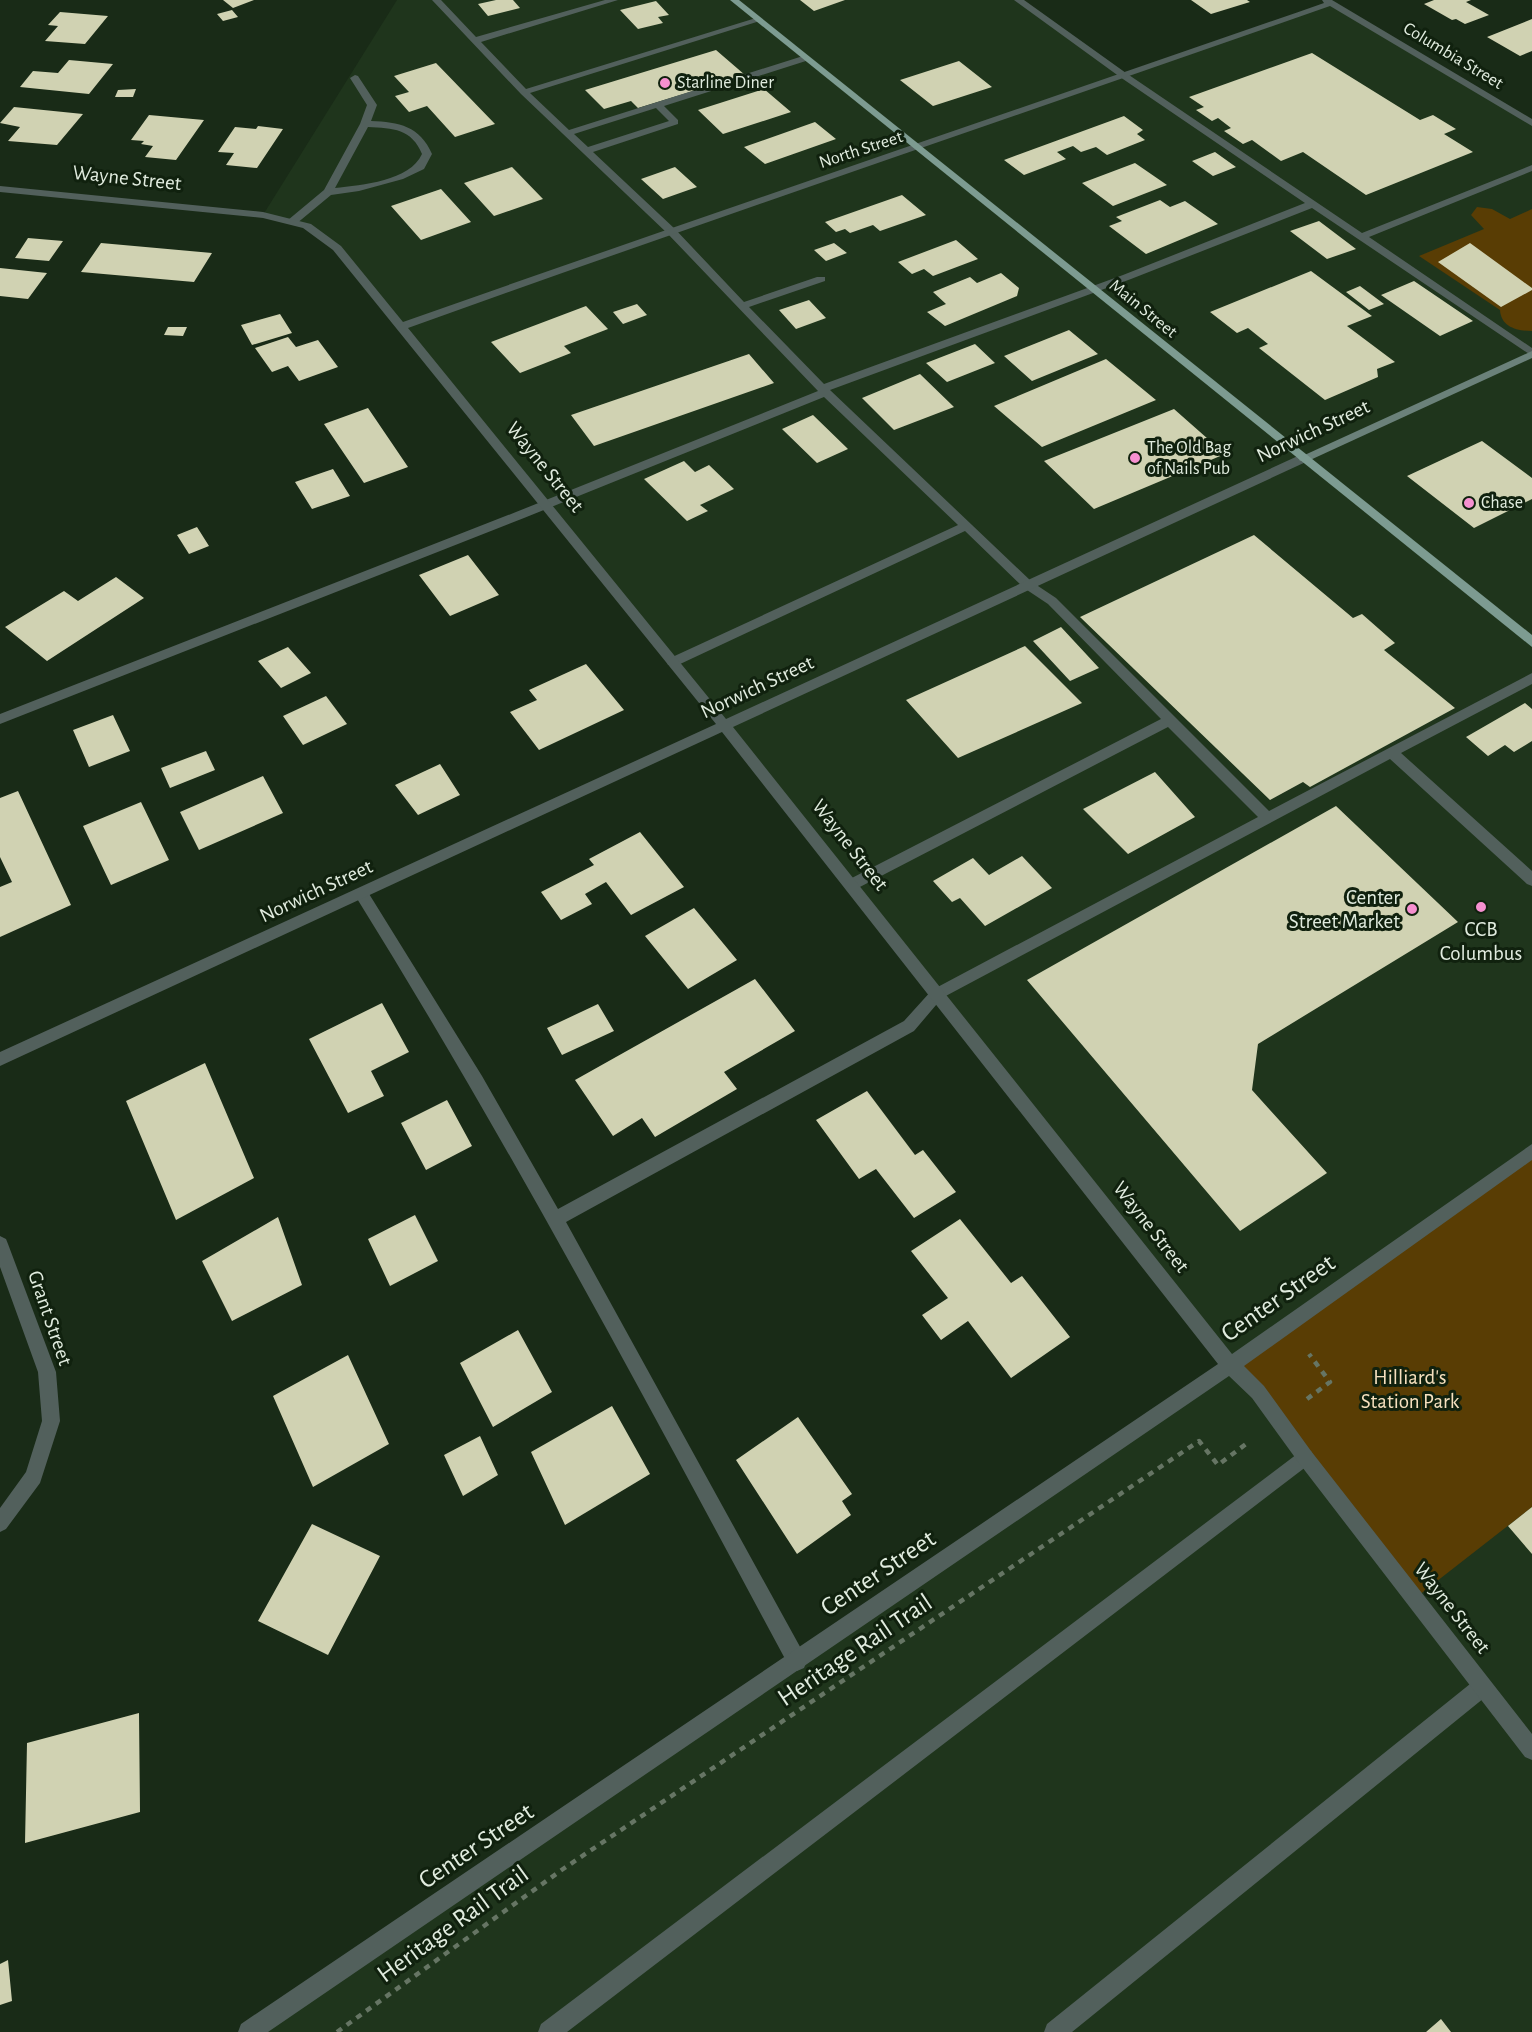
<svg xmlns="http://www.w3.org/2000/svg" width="1532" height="2032" font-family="'Alegreya Sans',sans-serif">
  <rect width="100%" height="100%" fill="#192b17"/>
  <!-- built -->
  <path fill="#1f351c" d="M397 0H1018L1123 75 1331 3 1532 123V2032H249L1229 1364 352 266 307 226 263 215Z"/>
  <!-- green -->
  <path fill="#593d04" d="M1477 207 1492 209 1510 219 1532 209V331C1517 331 1501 327 1500 310L1419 256 1484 229 1471 215Z
    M1532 1151V1507L1414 1599 1229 1364Z"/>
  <!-- building -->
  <path fill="#d0d2b2" d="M223 0H254L233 8Z
    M496 0H513L520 8 488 16 478 4Z
    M800 0H845L814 11Z
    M1191 0H1247L1250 2 1211 14Z
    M1434 0H1471L1466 2 1489 15 1465 24 1456 19 1452 20 1424 4Z
    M656 1 669 15 658 17 663 23 638 29 620 10Z
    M232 10 238 17 223 21 217 14Z
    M60 12 108 16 85 44 45 41 58 26 48 25Z
    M1532 19V51L1520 56 1487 37Z
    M716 50 745 75 638 108 631 101 604 109 585 90Z
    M1312 53 1420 120 1433 115 1456 129 1444 134 1473 152 1366 195 1303 152 1281 161 1252 140 1243 144 1224 131 1231 128 1218 118 1212 121 1196 110 1204 107 1189 97Z
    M69 60 113 64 89 94 20 87 33 71 58 73Z
    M959 61 992 87 933 106 900 80Z
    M436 63 495 124 455 137 427 106 409 112 395 96 409 92 394 76Z
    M136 89 133 97H115L118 90Z
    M764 89 791 112 723 134 698 110Z
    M14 107 83 114 57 145 8 141 20 127 0 123Z
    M149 115 204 120 176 160 145 157 153 146 141 144 144 141 131 140Z
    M1124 116 1143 130 1137 134 1145 140 1107 155 1096 147 1081 152 1073 146 1057 152 1066 159 1024 175 1004 160Z
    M815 122 836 139 765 164 744 147Z
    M258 126 283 129 257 168 226 165 234 153 218 152 235 127 256 129Z
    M1215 152 1236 167 1213 176 1192 161Z
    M1135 163 1167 185 1113 206 1082 183Z
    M512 167 543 199 494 216 464 183Z
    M675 167 697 187 663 199 641 179Z
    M441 189 471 222 421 240 391 206Z
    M902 195 926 215 880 231 873 225 850 233 845 229 836 232 825 222Z
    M1160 200 1170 207 1185 201 1218 224 1146 254 1109 226 1122 221 1116 217Z
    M1319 221 1356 249 1327 259 1290 231Z
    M28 238 63 241 49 261 15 258Z
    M956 240 978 259 933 276 924 269 912 274 898 262Z
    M101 243 212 253 194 282 81 272Z
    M834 243 847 253 826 261 814 250Z
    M1470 243 1532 288V290L1501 307 1438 262Z
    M0 268 47 273 28 299 0 296Z
    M1311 271 1372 316 1347 326 1395 362 1377 369 1378 377 1325 400 1259 348 1268 344 1248 328 1237 333 1210 312Z
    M1001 273 1019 288 1017 296 945 326 927 312 946 304 933 292 970 277 977 283Z
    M1414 281 1473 321 1440 336 1381 295Z
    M1360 286 1384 304 1369 310 1346 292Z
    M809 300 826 318 796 329 779 310Z
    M637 304 647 315 623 324 613 312Z
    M586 306 608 329 564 346 571 353 520 373 491 342Z
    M280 314 292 333 252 345 241 325Z
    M168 327H187L183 336 164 335Z
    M1069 330 1098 354 1032 381 1004 356Z
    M288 337 296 347 318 340 338 367 299 381 288 366 272 372 255 348Z
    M975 344 995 363 947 382 926 363Z
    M749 354 774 383 594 446 571 415Z
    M1106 359 1156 400 1042 447 994 406Z
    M920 374 954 407 894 430 862 398Z
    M368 408 408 467 364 483 324 424Z
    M1174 409 1225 454 1094 509 1044 461Z
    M813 415 848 449 817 463 782 429Z
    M1482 441 1532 478V499L1474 528 1407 476Z
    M684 461 695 472 709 465 734 489 700 505 708 511 687 521 644 479Z
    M333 469 350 496 312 509 295 482Z
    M197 527 209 546 189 554 177 535Z
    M1254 535 1353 618 1362 614 1395 643 1384 650 1455 708 1310 787 1303 782 1270 800 1080 617Z
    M468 555 499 595 450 616 419 575Z
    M116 577 144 598 47 661 5 627 64 591 78 601Z
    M1061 627 1099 668 1070 681 1033 641Z
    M1025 646 1082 703 958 758 906 700Z
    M288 647 311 673 281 688 258 661Z
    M586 664 624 710 539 750 510 712 537 700 529 690Z
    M326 696 347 724 303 745 283 716Z
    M1525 703 1532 709V741L1514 752 1505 745 1488 756 1466 737Z
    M113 715 130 751 89 767 73 730Z
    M206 751 215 770 170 788 161 768Z
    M440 764 460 795 418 815 395 785Z
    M1155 772 1195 817 1128 854 1083 809Z
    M263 776 283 813 199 850 180 812Z
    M18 791 71 905 0 937V887L12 882 0 857V798Z
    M141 802 169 860 111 885 83 826Z
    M1336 806 1458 922 1258 1044 1252 1090 1327 1173 1240 1231 1027 980Z
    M640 832 684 887 631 915 606 882 585 894 592 904 561 920 541 892 594 865 589 859Z
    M1022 856 1052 888 985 926 960 898 952 902 933 881 973 858 989 875Z
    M694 908 737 960 688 989 645 936Z
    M755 979 795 1031 724 1072 737 1089 655 1137 642 1118 613 1136 575 1080Z
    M382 1003 409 1052 371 1071 384 1096 348 1113 309 1039Z
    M598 1004 614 1031 562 1055 547 1028Z
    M205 1063 254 1178 176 1220 126 1101Z
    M867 1091 915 1155 923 1150 956 1192 914 1218 876 1169 859 1179 816 1120Z
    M447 1100 472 1146 426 1170 401 1123Z
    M415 1215 438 1261 390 1286 368 1239Z
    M278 1217 302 1285 232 1321 202 1261Z
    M960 1219 1011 1283 1022 1276 1070 1337 1011 1378 968 1321 941 1340 922 1315 948 1298 911 1251Z
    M518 1330 552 1392 493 1427 460 1363Z
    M348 1355 389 1444 313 1487 273 1396Z
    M612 1406 650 1474 565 1525 531 1452Z
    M798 1417 852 1494 842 1501 851 1515 797 1554 736 1460Z
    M480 1436 498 1475 463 1496 444 1455Z
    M1532 1507V1554L1508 1526Z
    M312 1524 380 1556 328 1655 258 1621Z
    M139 1713 140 1812 25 1843 27 1743Z
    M8 1960 12 2001 0 2005V1964Z
    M1441 2019 1451 2032H1426Z"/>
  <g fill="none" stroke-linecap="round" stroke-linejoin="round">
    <!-- path -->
    <path stroke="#667564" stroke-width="4.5" stroke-dasharray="6 6" stroke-linecap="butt" d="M1307 1399 1330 1382 1309 1354
      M337 2032 563 1869 1199 1441 1218 1465 1250 1441"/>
    <!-- lane -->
    <path fill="#52605c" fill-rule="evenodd" d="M432 0H441L476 37 605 0H618L481 42 526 89 756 18 763 20 530 93 569 130 803 56H809V60L664 106 678 120V124L593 152 675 229 744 302 817 277H825V281L749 307 824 384 1123 275 1305 203 1120 77 1014 0H1024L1126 73 1362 233 1532 165V171L1369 237 1532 348V356L1312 208 1131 279 830 390 1032 582 1056 598 1269 811 1532 673V684L1401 753 1532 871V886L1527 884 1390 759 942 998 914 1031 566 1222 804 1654 807 1661 804 1668 797 1671 790 1668C650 1408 512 1148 356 897L354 893 356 889H366L482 1076 558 1209 904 1021 932 990 1258 817 1168 727 856 889H846L844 885 846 881 1161 719 1048 604 1024 588 965 531 678 665H668L667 662 668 659 958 525 824 397 524 518 0 724V714L516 512 818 391 667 233 521 94ZM656 108 669 121 588 147 574 134Z
      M355 75 358 76 377 105 371 121C399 122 420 126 432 154L424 169 403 179 359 191 331 195 296 224H288V220L324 190 360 124 367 105 350 78ZM368 127C393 128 412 129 422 154 410 181 362 185 335 188Z
      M1305 1448 1311 1451 1314 1457 1311 1463 567 2032H538L541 2024Z
      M1482 1677 1489 1680 1492 1687 1489 1694 1072 2032H1044L1047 2024 1475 1680Z"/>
    <!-- street -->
    <path fill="#52605c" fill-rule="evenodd" d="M1322 0H1332L1532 119V126L1330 6C1023 114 714 218 408 328L726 719 1300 455H1308V461L733 727 1232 1354 1532 1144V1160L1244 1366 1264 1386 1311 1451 1532 1734V1760L1525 1757 1299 1463 1252 1398 1229 1376 268 2032H238L241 2024 1218 1364 722 732 0 1066V1052L716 724 333 250 303 228 263 218 0 192V186L263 212 311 224 341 246 403 322C709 214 1017 110 1324 3Z
      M0 1236 6 1239 8 1244 56 1372 60 1421 40 1483 6 1529 0 1532V1508L26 1472 42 1421 38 1372 0 1267Z"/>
    <!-- secondary -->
    <path fill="#6b817a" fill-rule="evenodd" d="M1532 351V358L1308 461H1300L1298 458Z"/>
    <!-- primary -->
    <path fill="#7d9b91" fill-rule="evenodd" d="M730 0H739L1532 635V647Z"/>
  </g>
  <!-- markers -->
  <g fill="#f690d0" stroke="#10210e" stroke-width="2">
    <circle cx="665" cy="83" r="6"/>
    <circle cx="1135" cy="458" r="6"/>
    <circle cx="1469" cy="503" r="6"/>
    <circle cx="1481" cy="907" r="6"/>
    <circle cx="1412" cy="909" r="6"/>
  </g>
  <g text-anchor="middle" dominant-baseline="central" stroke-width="6" stroke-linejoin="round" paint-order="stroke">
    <!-- far-street labels -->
    <g font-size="18" fill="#e1ecdf" stroke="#10210e">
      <text transform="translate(1453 56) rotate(31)">Columbia Street</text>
      <text transform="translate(861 150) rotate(-18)">North Street</text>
      <text transform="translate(1143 309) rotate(39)">Main Street</text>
    </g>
    <!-- far-poi labels -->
    <g font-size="18" fill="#e1ecdf" stroke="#10210e" text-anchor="start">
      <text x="677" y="83">Starline Diner</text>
      <text x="1147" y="448">The Old Bag<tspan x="1147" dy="21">of Nails Pub</tspan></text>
      <text x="1481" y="503">Chase</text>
    </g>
    <!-- street labels -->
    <g font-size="21" fill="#e1ecdf" stroke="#10210e">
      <text transform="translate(127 178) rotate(6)">Wayne Street</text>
      <text transform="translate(1313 431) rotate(-25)">Norwich Street</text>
      <text transform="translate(545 467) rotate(51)">Wayne Street</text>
      <text transform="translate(757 687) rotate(-25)">Norwich Street</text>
      <text transform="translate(850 845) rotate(52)">Wayne Street</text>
      <text transform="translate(316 891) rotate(-25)">Norwich Street</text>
      <text transform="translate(1151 1227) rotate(52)">Wayne Street</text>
      <text transform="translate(50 1318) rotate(71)">Grant Street</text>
      <text transform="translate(1452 1608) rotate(52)">Wayne Street</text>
    </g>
    <!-- poi labels -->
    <g font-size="21" fill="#e1ecdf" stroke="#10210e" text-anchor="end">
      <text x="1400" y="897">Center<tspan x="1400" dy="24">Street Market</tspan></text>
      <text x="1481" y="929" text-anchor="middle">CCB<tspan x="1481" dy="24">Columbus</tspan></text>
    </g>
    <!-- park labels -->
    <g font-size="21" fill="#f6e0be" stroke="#10210e">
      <text x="1410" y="1377">Hilliard's<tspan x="1410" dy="24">Station Park</tspan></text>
    </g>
    <!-- near-street labels -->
    <g font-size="26" fill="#e1ecdf" stroke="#10210e">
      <text transform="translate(1278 1298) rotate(-35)">Center Street</text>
      <text transform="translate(878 1573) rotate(-34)">Center Street</text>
      <text transform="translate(855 1650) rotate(-34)">Heritage Rail Trail</text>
      <text transform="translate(476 1846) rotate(-34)">Center Street</text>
      <text transform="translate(453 1924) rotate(-36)">Heritage Rail Trail</text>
    </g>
  </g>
</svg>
